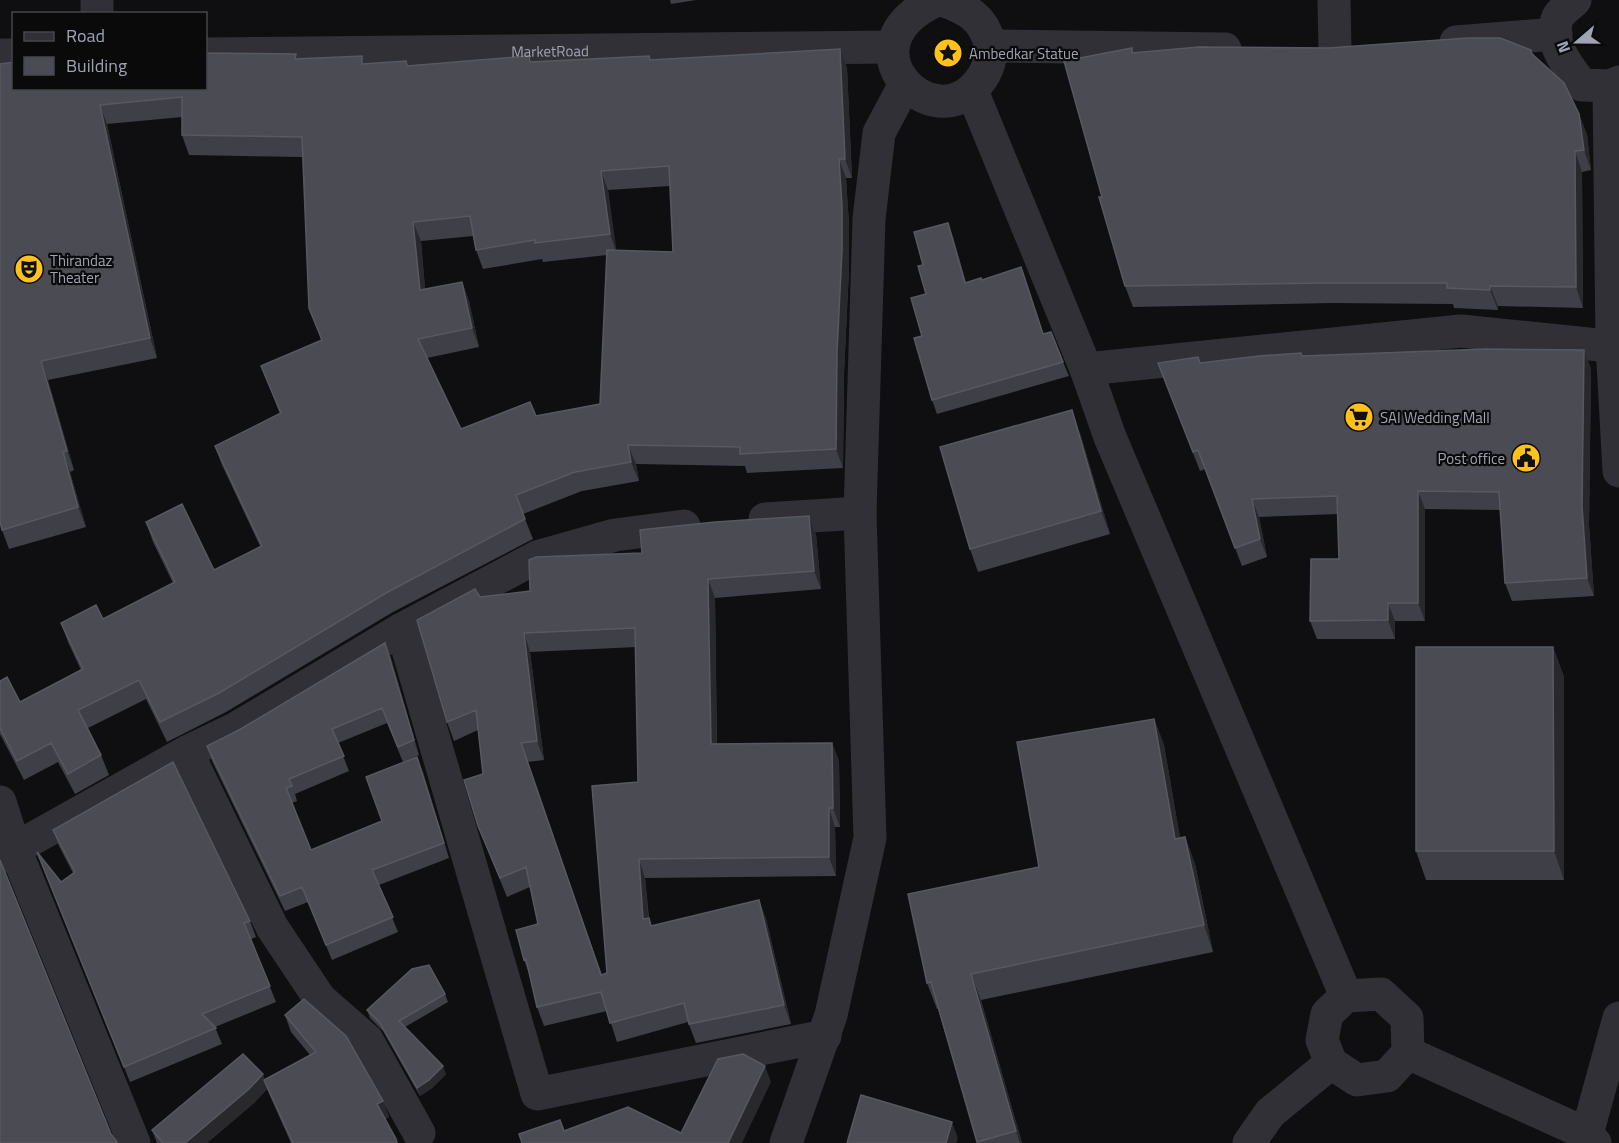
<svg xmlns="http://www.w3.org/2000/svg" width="1619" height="1143" font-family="'Titillium Web',sans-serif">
  <rect width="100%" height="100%" fill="#0f0f11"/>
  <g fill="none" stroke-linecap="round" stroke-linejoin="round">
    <!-- minor -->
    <g stroke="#303036" stroke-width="33">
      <path d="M97 0V14"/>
      <path d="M937 0C836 46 934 142 979 82 987 72 993 57 990 44 983 17 967 9 942 0"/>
      <path d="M1334 0 1335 50"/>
      <path d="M1575 0C1570 5 1561 11 1558 17 1547 41 1568 67 1582 85L1609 86 1619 82"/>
      <path d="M1456 42 1556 34"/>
      <path d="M991 46 1225 49"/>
      <path id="s1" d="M206 54 893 47"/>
      <path d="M0 55H14"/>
      <path d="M1609 86 1612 345 1619 471"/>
      <path d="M972 91 1086 369 1110 437 1346 996"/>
      <path d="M1086 369 1461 331 1619 347"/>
      <path d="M765 519 860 513"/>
      <path d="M402 629 537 1094 825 1036"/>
      <path d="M187 752 272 927 320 999 367 1040 419 1133"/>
      <path d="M0 802 15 849 134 1143"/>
      <path d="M0 857 187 752 235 729 402 629 537 557 615 535 684 526"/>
      <path d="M1381 994 1407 1018 1408 1053 1387 1076 1357 1080 1331 1063 1322 1040 1327 1014 1346 996Z"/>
      <path d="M1408 1053 1587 1134 1595 1143"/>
      <path d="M1587 1134 1619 1018"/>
      <path d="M786 1143 831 1015 870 838 860 513 869 219 879 133 905 84"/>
      <path d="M1249 1143 1270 1113 1331 1063"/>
    </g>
  </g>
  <!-- wall -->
  <path fill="#3f4047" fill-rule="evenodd" d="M670 0H696L671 4Z
    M1132 48 1133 53 1531 50 1533 54 1579 114 1587 135 1591 170 1582 172 1583 308 1498 306V310L1454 308 1453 304 1332 303 1133 307 1125 286 1102 197Z
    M840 49 847 68 852 178H846L849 225V269L844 373 843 468 747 473 745 466 636 464 639 481 582 491 523 514 533 539 393 612 226 712 167 742 146 699 88 728 101 755 109 775 75 794 58 762 24 780 0 734V681L20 702 81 670 68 642 61 623 103 619 173 583 153 542 146 522 214 570 260 546 222 465 215 446 280 414 261 366 321 341 303 157 189 155 182 135V117L107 124 157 358 48 380 74 470 70 472 86 527 9 549 2 530 0 64 297 59 365 64 406 61 408 66 531 62 649 56 651 60ZM670 186 673 252 616 251 608 190ZM473 236 476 250 483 269 542 259 543 262 607 255 600 404 461 429 427 358 479 347 469 301 462 282 425 289 421 241Z
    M953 237 966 282 982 280 1021 267 1043 334 1063 362 1069 376 937 414 932 400 922 336 926 294 923 265Z
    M1584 350 1591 369 1589 525 1594 596 1512 601 1505 583 1500 510 1425 509V621H1395V639H1317L1310 621 1339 559 1338 514 1259 517 1267 557 1242 566 1205 469 1200 471 1158 363H1200L1301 353 1302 356Z
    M1080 433 1110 534 978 572 970 549Z
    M809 516 816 535 821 589 715 598 717 744 832 743 839 761 840 827H835L836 876 645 878 649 918 652 926 759 900 766 919 791 1024 696 1043 688 1022 617 1042 607 1011 544 1026 537 1007 530 976 524 960 538 924 530 887 507 897 478 826 483 774 478 730 454 741 447 722 480 597 530 591 642 553ZM636 647 638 782 607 973 602 975 527 762 544 760 530 652Z
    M385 643 391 658 419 755 403 762 387 723 338 743 349 771 295 794 297 801 292 803 311 850 382 821 423 772 449 858 379 885 398 932 332 960 308 902 285 911 212 761 207 746 239 730Z
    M1553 647 1564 677V880H1426L1416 851Z
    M1154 719 1164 745 1180 838 1185 837 1195 864 1213 952 981 1000 1022 1143H977L938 1009H937L927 983 1039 867Z
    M53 830 250 921 256 937 251 939 276 1002 215 1027 222 1044 130 1082 37 852 61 882 73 873 59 846Z
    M445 994 448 1002 405 1027 446 1074 432 1088 420 1096 383 1031 370 1018 367 1010Z
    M285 1015 383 1101 389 1117 385 1119 398 1143H291L267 1089 254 1103 207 1143H157L152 1130 265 1079 310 1055 291 1032Z"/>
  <!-- shaded-wall -->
  <path fill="#28282d" d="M840 49 847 68 852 178 845 159Z
    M100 105 107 124 157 358 150 338Z
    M1579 114 1587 135 1591 170 1584 150Z
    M1575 151 1582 172 1583 308 1576 287Z
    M839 159 846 178 849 225V269L844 373 843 468 836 449Z
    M601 171 608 190 617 254 610 234Z
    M413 222 421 241 427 310 420 290Z
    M948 223 953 237 970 297 965 283Z
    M462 282 469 301 479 347 472 328Z
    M1490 286 1498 306V310L1490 290Z
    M1584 350 1591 369 1589 525 1594 596 1587 578 1582 506Z
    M41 361 48 380 74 470 67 451Z
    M1072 410 1080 433 1110 534 1101 511Z
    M628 445 636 464 639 481 631 462Z
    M63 452 70 472 86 527 78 507Z
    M1418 491 1425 509V621L1418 603Z
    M1252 499 1259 517 1267 557 1260 539Z
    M809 516 816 535 821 589 814 571Z
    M708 579 715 598 717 763 711 744Z
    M1388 603 1395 621V639L1388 620Z
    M524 633 530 652 544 760 537 741Z
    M385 643 391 658 419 755 414 740Z
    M1553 647 1564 677V880L1554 851Z
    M1154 719 1164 745 1185 866 1175 839Z
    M832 743 839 761 840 827 833 808Z
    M417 757 423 772 449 858 444 843Z
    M829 808 835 827 836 876 829 857Z
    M1185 837 1195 864 1213 952 1204 925Z
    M639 859 645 878 650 938 643 919Z
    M759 900 766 919 791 1024 784 1005Z
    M971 974 981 1000 1022 1143H1020L1016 1131Z
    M443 1066 446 1074 432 1088 420 1096 417 1088Z
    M765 1066 771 1082 742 1143H728Z
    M263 1074 268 1088 264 1080 267 1089 254 1103 207 1143H185Z
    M383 1101 389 1117 383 1121 377 1104Z
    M952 1122 958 1138 956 1143H946Z"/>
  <!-- building -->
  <path fill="#4a4b53" stroke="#575962" stroke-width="1.5" fill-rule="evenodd" d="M1468 38H1500L1531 50V53L1564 83 1579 114 1584 150 1575 151 1576 287 1490 286V290L1447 288V283H1325L1125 286 1099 197H1102L1064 61 1132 48V53L1199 47 1328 48Z
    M840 49 845 159H839L842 206V250L837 353 836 449 740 454V447L628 445 631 462 575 472 516 495 525 519 386 593 219 693 160 722 139 680 78 710 101 755 68 774 51 743 17 761 0 728V681L7 677 20 702 83 669 61 623 96 605 103 619 175 582 146 522 182 504 214 570 262 546 215 446 281 413 261 366 322 340 309 308 302 137 182 135V97L100 105 150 338 41 361 67 451 63 452 78 507 2 530 0 521V64L14 62V88H206V53L296 54 295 59 362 56V64L406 61 407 66 529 56 530 62 649 56 650 60ZM669 166 673 252 607 250 600 404 536 416 530 402 461 429 418 339 472 328 462 282 420 290 413 222 470 216 476 250 535 240V243L610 234 601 171Z
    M948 223 965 283 981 278 982 280 1021 267 1043 334 1051 332 1063 362 932 400 914 338 922 336 911 298 926 294 918 266 923 265 914 232Z
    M1486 349 1584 350 1582 506 1587 578 1505 583 1499 492 1418 491V603H1388V620L1310 621 1311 559H1339L1337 496 1252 499 1260 539 1235 548 1198 450 1193 452 1158 363 1198 357 1200 363 1259 356 1301 353 1302 356Z
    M1072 410 1101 511 970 549 940 447Z
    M809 516 814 571 708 579 711 744 832 743 833 808H829V857L639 859 643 919 649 918 651 926 759 900 784 1005 689 1024 684 1003 610 1023 601 992 537 1007 526 959 524 960 516 930 538 924 526 867 500 878 478 826 464 780 483 774 476 710 447 722 417 620 475 589 480 597 530 591 529 560 536 557 642 553 640 530 715 522ZM635 628 638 782 592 786 607 973 601 975 521 743 537 741 524 633Z
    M385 643 414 740 398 747 382 708 332 729 344 756 289 779 292 786 286 788 311 850 382 821 366 777 417 757 444 843 372 870 393 917 326 945 302 887 280 896 207 746 239 730Z
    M1416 647H1553L1554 851H1416Z
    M1154 719 1175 839 1185 837 1204 925 971 974 1016 1131 977 1142 931 982 927 983 908 894 1039 867 1017 742Z
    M173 762 250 921 244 923 270 986 202 1014 216 1028 124 1067 37 852 61 882 75 872 53 830Z
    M0 860 111 1134 117 1142 114 1143H0Z
    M429 965 445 994 399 1021 443 1066 429 1080 417 1088 380 1023 367 1010 412 969Z
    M304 999 346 1036 383 1101 377 1104 396 1139 397 1143H293L264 1080 316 1052 285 1015Z
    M243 1054 263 1074 249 1089 185 1143H163L152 1130Z
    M743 1054 765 1066 728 1143H522L519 1134 560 1120 564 1131 628 1107 681 1133 718 1059Z
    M861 1095 952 1122 946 1143H847Z"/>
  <!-- icons -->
  <defs>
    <g id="sight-disc" transform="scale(1.5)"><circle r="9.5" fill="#fec21a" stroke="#0a0a0b"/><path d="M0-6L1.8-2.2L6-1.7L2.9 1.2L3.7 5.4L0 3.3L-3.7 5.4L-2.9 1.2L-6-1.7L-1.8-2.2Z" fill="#111"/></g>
    <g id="theatre-disc" transform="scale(1.5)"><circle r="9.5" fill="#fec21a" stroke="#0a0a0b"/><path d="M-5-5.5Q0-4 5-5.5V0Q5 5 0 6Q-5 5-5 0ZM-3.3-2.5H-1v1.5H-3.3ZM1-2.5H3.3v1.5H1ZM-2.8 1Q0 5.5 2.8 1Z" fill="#111"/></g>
    <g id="supermarket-disc" transform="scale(1.5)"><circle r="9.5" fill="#fec21a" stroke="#0a0a0b"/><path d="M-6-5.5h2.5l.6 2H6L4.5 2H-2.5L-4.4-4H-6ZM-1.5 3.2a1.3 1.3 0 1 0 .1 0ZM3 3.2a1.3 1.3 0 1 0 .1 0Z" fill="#111"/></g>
    <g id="civic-disc" transform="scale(1.5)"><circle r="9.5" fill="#fec21a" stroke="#0a0a0b"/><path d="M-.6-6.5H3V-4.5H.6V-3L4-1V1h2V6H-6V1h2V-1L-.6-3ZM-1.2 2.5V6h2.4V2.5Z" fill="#111"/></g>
  </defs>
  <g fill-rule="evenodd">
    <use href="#sight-disc" x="948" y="53"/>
    <use href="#theatre-disc" x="29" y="269"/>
    <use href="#supermarket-disc" x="1359" y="417"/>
    <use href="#civic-disc" x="1526" y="458"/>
  </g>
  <g text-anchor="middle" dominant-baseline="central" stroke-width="4.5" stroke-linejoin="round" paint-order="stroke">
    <!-- street labels -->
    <g font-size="15" fill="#9fa3b3" stroke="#0a0a0b">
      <text stroke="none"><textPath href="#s1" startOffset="344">MarketRoad</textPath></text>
    </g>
    <!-- poi labels -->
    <g font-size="15" fill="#9fa3b3" stroke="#0a0a0b" text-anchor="start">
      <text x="969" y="53">Ambedkar Statue</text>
      <text x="50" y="260">Thirandaz<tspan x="50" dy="17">Theater</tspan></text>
      <text x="1380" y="417">SAI Wedding Mall</text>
      <text x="1505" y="458" text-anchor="end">Post office</text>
    </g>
  </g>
  <!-- legend -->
  <rect x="12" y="12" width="195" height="78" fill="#0a0a0b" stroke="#46474e" stroke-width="1.5"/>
  <rect x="24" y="32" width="30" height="9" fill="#303036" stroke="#46474e" stroke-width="1.5"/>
  <text x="66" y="42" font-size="18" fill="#9fa3b3">Road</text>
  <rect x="24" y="57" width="30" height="18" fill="#4a4b53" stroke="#46474e" stroke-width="1.5"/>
  <text x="66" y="72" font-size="18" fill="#9fa3b3">Building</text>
  <!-- north arrow -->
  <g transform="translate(1577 42) rotate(250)" stroke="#0a0a0b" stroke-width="4.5" paint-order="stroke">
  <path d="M0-4.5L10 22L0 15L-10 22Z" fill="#9fa3b3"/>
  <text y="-9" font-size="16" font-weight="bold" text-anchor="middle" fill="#9fa3b3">N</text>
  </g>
</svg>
